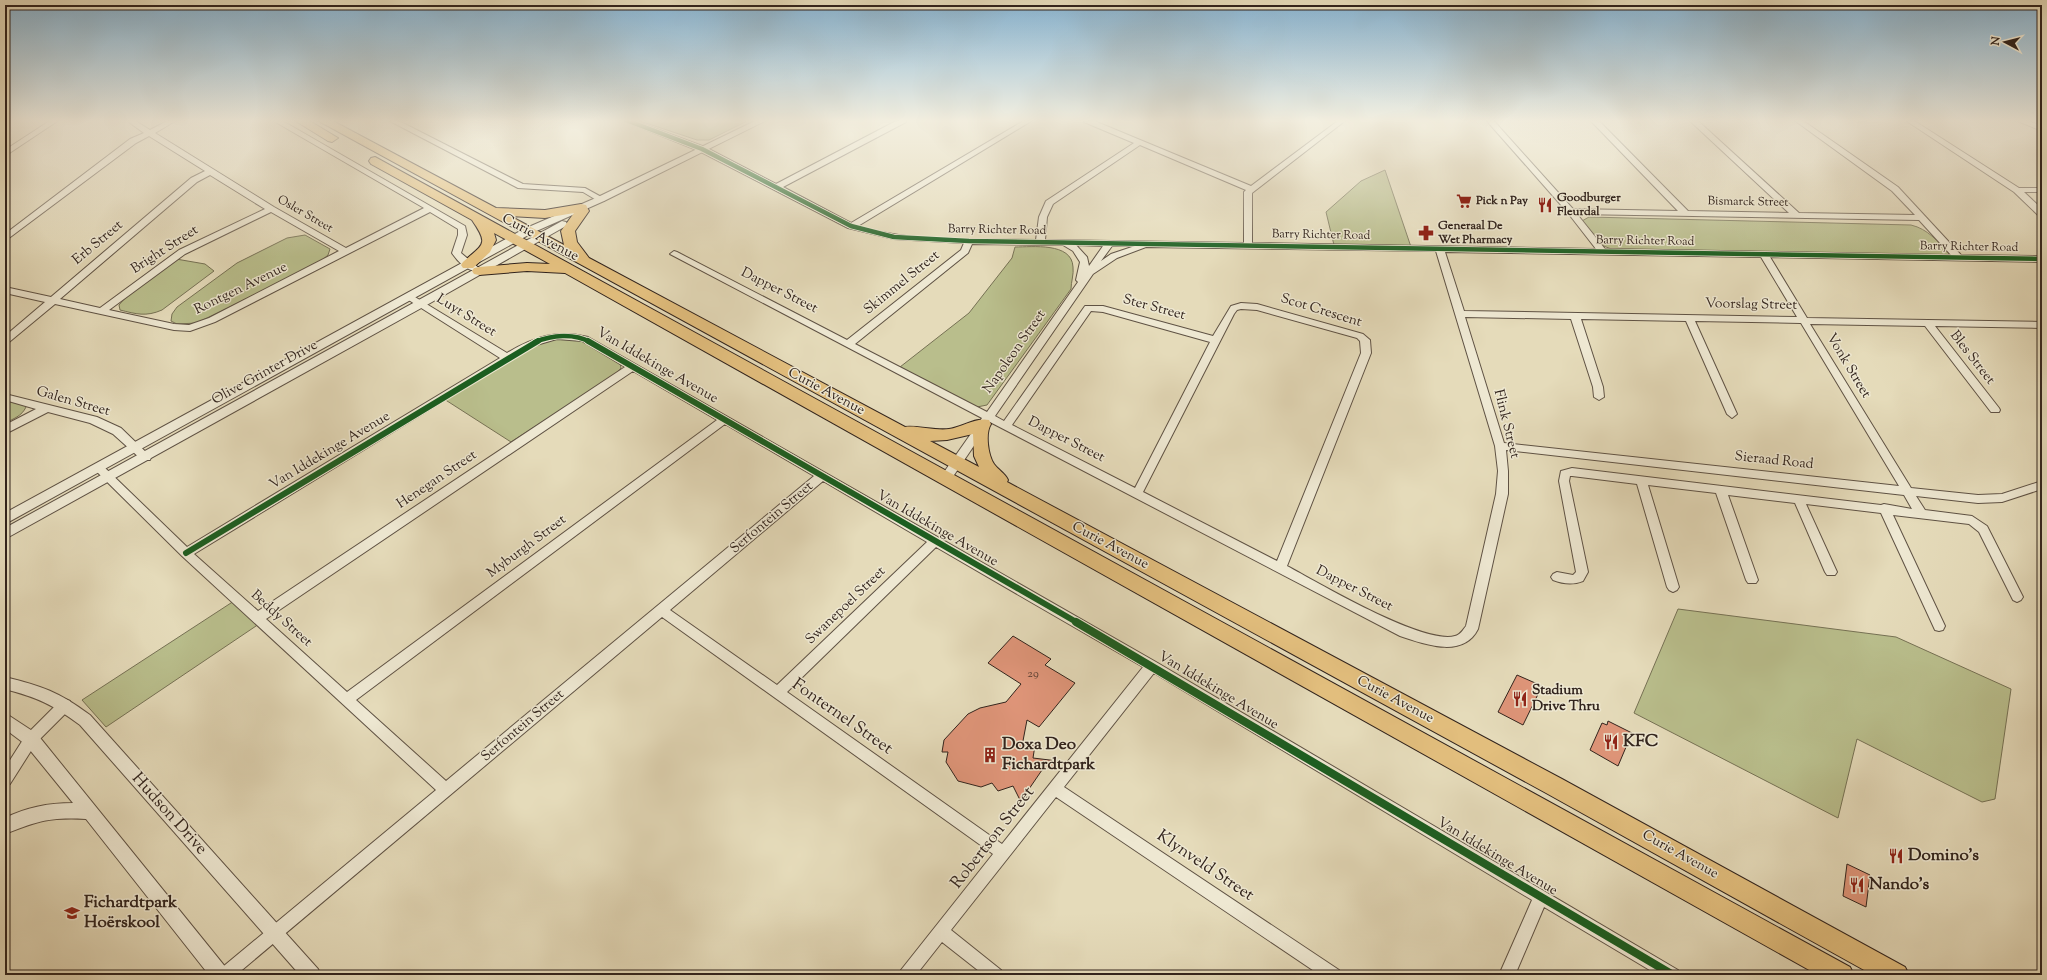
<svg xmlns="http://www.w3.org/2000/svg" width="2047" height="980" font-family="'Sorts Mill Goudy',serif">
  <rect width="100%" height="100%" fill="#e5dbba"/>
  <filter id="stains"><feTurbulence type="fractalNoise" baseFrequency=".005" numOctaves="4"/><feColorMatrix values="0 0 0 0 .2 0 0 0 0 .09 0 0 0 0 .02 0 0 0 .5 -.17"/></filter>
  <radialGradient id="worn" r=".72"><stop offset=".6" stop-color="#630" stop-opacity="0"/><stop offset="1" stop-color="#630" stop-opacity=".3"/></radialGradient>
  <!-- green -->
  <path fill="#b9be8c" stroke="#767154" d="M637 120H749L709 140H697Z
    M1385 170 1411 247 1334 245 1326 212 1361 181Z
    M1589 217 1911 225C1928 229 1937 241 1949 253V257L1614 250 1601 245 1582 221Z
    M305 235 330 249 328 255 320 262 197 323 177 324 171 321 172 314 177 307 237 263 287 238Z
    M1015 247C1032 247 1072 242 1073 267 1074 274 1071 282 1071 289L987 405 977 407 900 367 969 313 1012 258Z
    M176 259 205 264 214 271 162 310C146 317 136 314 120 310L119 305 125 298Z
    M570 338 583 341 620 363 621 368 615 375 511 442 444 399 531 345 545 340Z
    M5 399 23 403 26 407C22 416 13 419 5 423Z
    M234 601 259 624 106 727 82 700Z
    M1678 609 1896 637 2011 689 1995 799 1982 802 1857 739 1838 818 1634 713Z"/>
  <!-- building -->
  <path fill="#df9579" stroke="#32241d" d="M1013 636 1051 659 1045 665 1075 683 1039 727 1027 720 1022 746 1035 745 1033 758 1066 762 1042 770 1029 789 1026 799 1021 802 1013 786 998 791 992 783 981 787 958 781 946 762 948 752H942L944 740 968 714 980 708 1006 702 1021 684 988 663Z
    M1517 675 1542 686 1523 725 1498 712Z
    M1608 721 1632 733 1618 766 1590 750 1602 723 1607 725Z
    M1847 864 1870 875 1866 907 1843 896Z"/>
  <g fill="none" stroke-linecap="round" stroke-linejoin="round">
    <!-- minor casing -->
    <g stroke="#5f5244" stroke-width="2">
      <path id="minor" d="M51 120H59L5 156V150Z
        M126 120H134L150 130 169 120H177L155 133 274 207 346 248 424 208 272 120H281L465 226 467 235 461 253 480 269 479 271C469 273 457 261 452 253L458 235V229L430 212 215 322 190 331 174 330 55 304 8 343 5 344V336L45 302 5 293V287L51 297 191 178 205 171 149 136 136 143 5 241V234L130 139 144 133ZM210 175 265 209 179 250 100 308 60 299 197 182ZM271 212 339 251 209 318 189 325 174 324 109 310 185 254Z
        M388 120H397L523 184 585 188 605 199 604 201H598L583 192 518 188Z
        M622 120H632L705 147 776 184 898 120H906V122L783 187 851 223 1025 120H1033L858 226C911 243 980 239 1036 240L1039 217 1046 201 1134 143 1084 122V120H1092L1251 186 1339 120H1346L1252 193V243L1596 249 1568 213 1486 120H1493L1573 209 1678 211 1590 120H1598L1688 211 1789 213 1689 120H1697L1799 213 1915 215 1892 191 1794 120H1802L1898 187 1961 255 2042 256V262L1770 257 1807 318 2042 322V328L1935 326 1999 408 2000 410 1999 412H1991L1925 326 1810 324 1911 488 1978 495 2002 494 2042 481V489L2002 502 1978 503 1916 496 1925 510 1972 516 1987 526 2023 597 2021 600 2017 602 2013 600 1979 532 1969 524 1893 515 1945 626 1943 630 1939 631 1935 630 1881 513 1806 504 1837 572 1835 575H1827L1825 572 1795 503 1728 495 1758 580 1756 583H1748L1746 580 1716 493 1648 485 1679 587 1677 590 1673 592 1669 590 1667 587 1637 484 1572 476H1570L1569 481 1588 572 1583 581C1573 585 1563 584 1553 580L1551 577 1553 574 1557 572 1573 575 1576 572 1559 481 1561 471 1572 468 1881 505 1884 504 1912 509 1904 495 1506 450 1508 471V494L1478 629C1463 659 1424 644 1400 636L990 422 950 481H942L941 478 942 475 982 418 670 254 674 251 677 252 847 340 961 250 964 243 894 239 848 228 699 151ZM1140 145 1246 190 1244 192V243L1045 240 1047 217 1053 204ZM1577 214 1919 220 1951 255 1605 249ZM972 244 1063 245 1073 251 1080 262 1076 280 1078 282 987 412 855 344 968 253ZM1076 245 1103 246 1089 266 1087 257ZM1112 246H1135L1111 254 1101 261ZM1146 247 1436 251 1495 446 1498 471 1496 494 1466 626C1463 630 1460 635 1455 636 1423 645 1319 583 1287 566L1371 353 1370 340 1363 334 1257 304 1241 303 1231 306 1213 336 1103 306H1085L1004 421 995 416 1093 274 1117 258ZM1445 252 1761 257 1797 317 1464 311ZM1241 309 1257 310 1357 338 1360 341 1361 353 1277 561 1143 492 1234 314 1237 310ZM1091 311 1103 312 1210 342 1135 488 1012 425ZM1465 317 1571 319 1593 387 1594 397 1599 400 1604 397 1603 387 1581 319 1686 321 1727 414 1732 418 1737 414 1695 321 1801 323 1899 486 1504 443Z
        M1905 120H1913L2019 188H2042V192H2024L2042 209V217L2039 216 2014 192Z
        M2015 120H2025L2042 126V131Z
        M410 294 507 353C534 337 557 329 588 337L1156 662 1678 970 1681 975H1658L1544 907 1515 975H1499L1532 900 1154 673 1064 787 1339 970 1342 975H1320L1056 797 951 930 1001 970 1004 975H984L942 942 916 975H898L901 970 993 854 662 617 236 975H216L219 970 436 790 182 556 93 468 94 465H102L187 547 500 358 407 299 405 297ZM557 339 582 341 625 367 258 611 194 554 533 346ZM633 371 717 420 347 692 266 619ZM725 424 814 476 446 781 356 700ZM823 481 927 542 777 685 670 610ZM936 547 1143 667 1002 844 787 692Z
        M5 394 97 417 121 428 151 457 150 460H142L113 434 90 423 48 412 5 434V425L36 409 5 400Z
        M65 699 70 701 71 705 70 709 36 743 10 784 5 786V768L26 735 60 701Z"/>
    </g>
    <!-- tertiary casing -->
    <g stroke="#5f5244" stroke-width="2">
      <path id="tertiary" d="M757 120H767L604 201 532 233 5 524V513L524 229 598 197Z
        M562 221 566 222 567 224 566 226 425 306 5 539V528Z
        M5 677C42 686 59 692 90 715L318 969 321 975H300L80 725C52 704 38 698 5 689Z
        M5 713 37 734 227 969 230 975H209L86 819C49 817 38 821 5 834V818C27 807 49 803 73 803L25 744 5 729Z"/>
    </g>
    <!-- primary casing -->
    <g stroke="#32241d" stroke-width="2">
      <path id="primary" d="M294 120H308L338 138 332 142 328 141Z
        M317 120H331L496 208 545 210 581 204 586 205 589 211 575 231 577 242 589 258 905 427C915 425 936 431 949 429 962 427 977 417 989 420L991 424C985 433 988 455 994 464 998 470 1005 473 1008 480L1007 482 1562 779 1905 967 1909 975H1873L1546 793ZM574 213 561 231 564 245 510 216 545 218ZM973 434 974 456 979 467 930 441 947 440Z
        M375 157 1850 967 1854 975H1818L565 273 527 271 479 275 474 274 472 271 474 268 479 267 527 263 550 264 494 233 496 240 490 252 473 268H463L461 265 463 262C484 243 489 245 472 220L371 164 369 161 371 158Z"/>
    </g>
    <!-- minor -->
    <use href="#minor" fill="#eee8d2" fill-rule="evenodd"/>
    <!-- tertiary -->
    <use href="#tertiary" fill="#eee8d2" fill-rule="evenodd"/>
    <!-- primary -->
    <use href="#primary" fill="#e2be7d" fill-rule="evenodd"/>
    <!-- cycleway-far2 casing -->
    <g stroke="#eee8d2" stroke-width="6">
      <path id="cycleway-far2" d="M626 120 702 149 851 226 894 237 969 241 2042 259
        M535 342C552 335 574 333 590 342"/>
    </g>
    <!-- cycleway-far1 casing -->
    <g stroke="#eee8d2" stroke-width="8">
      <path id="cycleway-far1" d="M588 341 1078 623
        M186 553 538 341"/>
    </g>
    <!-- cycleway casing -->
    <g stroke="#eee8d2" stroke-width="10">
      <path id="cycleway" d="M1076 622 1673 975"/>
    </g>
    <!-- cycleway-far2 -->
    <use href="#cycleway-far2" stroke="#1b5e20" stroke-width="4.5"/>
    <!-- cycleway-far1 -->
    <use href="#cycleway-far1" stroke="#1b5e20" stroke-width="6"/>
    <!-- cycleway -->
    <use href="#cycleway" stroke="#1b5e20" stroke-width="8"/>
  </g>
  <!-- sky -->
  <linearGradient id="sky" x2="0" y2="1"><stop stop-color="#88b6d5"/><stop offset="0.47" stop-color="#f3efe0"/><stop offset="1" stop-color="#f3efe0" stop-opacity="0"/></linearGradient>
  <rect width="2047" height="257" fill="url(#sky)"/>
  <!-- icons -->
  <defs>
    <g id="supermarket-bare" transform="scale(1.2)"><path d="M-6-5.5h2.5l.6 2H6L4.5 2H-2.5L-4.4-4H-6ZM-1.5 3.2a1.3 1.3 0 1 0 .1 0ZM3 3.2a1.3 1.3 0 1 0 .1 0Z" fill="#8f2418" stroke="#eee8d2" stroke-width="2.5" paint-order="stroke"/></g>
    <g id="restaurant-bare" transform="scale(1.2)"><path d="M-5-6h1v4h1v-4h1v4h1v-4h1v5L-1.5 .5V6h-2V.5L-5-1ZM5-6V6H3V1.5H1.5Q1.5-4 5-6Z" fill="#8f2418" stroke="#eee8d2" stroke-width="2.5" paint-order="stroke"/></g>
    <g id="pharmacy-bare" transform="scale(1.2)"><path d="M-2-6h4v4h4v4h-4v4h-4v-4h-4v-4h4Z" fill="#8f2418" stroke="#eee8d2" stroke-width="2.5" paint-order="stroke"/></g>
    <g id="building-bare" transform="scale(1.2)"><path d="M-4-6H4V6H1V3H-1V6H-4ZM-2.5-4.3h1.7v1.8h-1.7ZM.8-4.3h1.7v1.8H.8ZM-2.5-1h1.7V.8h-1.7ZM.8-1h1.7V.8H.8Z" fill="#8f2418" stroke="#eee8d2" stroke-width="2.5" paint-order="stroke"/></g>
    <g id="school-bare" transform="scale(1.2)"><path d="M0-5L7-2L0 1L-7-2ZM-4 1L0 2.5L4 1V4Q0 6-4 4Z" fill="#8f2418" stroke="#eee8d2" stroke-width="2.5" paint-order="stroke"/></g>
  </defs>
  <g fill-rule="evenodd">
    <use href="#supermarket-bare" x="1464" y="201"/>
    <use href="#restaurant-bare" x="1545" y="205"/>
    <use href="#pharmacy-bare" x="1426" y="233"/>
    <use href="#restaurant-bare" x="1520" y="699"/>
    <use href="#restaurant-bare" x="1611" y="742"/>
    <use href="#building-bare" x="990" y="755"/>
    <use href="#restaurant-bare" x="1896" y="856"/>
    <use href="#restaurant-bare" x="1857" y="885"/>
    <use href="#school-bare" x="72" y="913"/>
  </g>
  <g text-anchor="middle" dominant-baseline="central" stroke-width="3" stroke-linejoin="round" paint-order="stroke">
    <!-- far-poi labels -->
    <g font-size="12" font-weight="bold" fill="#32241d" stroke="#eee8d2" text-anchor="start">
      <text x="1557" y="198">Goodburger<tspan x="1557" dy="14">Fleurdal</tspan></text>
      <text x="1476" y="201">Pick n Pay</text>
      <text x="1438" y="226">Generaal De<tspan x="1438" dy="14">Wet Pharmacy</tspan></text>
    </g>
    <!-- far-street labels -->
    <g font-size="12" fill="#32241d" stroke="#eee8d2">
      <text transform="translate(1748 202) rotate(1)">Bismarck Street</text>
      <text transform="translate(305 214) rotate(30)">Osler Street</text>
      <text transform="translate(997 230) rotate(1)">Barry Richter Road</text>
      <text transform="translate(1321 235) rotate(1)">Barry Richter Road</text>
      <text transform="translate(1645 241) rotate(1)">Barry Richter Road</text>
      <text transform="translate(1969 247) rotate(1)">Barry Richter Road</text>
    </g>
    <!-- number labels -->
    <g font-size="12" fill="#5d4034">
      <text x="1033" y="674">29</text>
    </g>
    <!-- street labels -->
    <g font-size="14" fill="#32241d" stroke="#eee8d2">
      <text transform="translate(540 238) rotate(28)">Curie Avenue</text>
      <text transform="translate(98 243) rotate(-40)">Erb Street</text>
      <text transform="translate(165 250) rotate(-33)">Bright Street</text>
      <text transform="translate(902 283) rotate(-39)">Skimmel Street</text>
      <text transform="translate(241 289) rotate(-26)">Rontgen Avenue</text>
      <text transform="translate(779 291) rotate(27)">Dapper Street</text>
      <text transform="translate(1751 305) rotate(1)">Voorslag Street</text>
      <text transform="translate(1154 308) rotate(15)">Ster Street</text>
      <text transform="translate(1321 311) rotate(17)">Scot Crescent</text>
      <text transform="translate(466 316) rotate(32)">Luyt Street</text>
      <text transform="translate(1015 352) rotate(-55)">Napoleon Street</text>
      <text transform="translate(1972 358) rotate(52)">Bles Street</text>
      <text transform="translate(657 366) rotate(30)">Van Iddekinge Avenue</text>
      <text transform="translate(1848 366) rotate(59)">Vonk Street</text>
      <text transform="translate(265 373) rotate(-29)">Olive Grinter Drive</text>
      <text transform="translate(826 392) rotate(28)">Curie Avenue</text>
      <text transform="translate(73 402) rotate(16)">Galen Street</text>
      <text transform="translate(1506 424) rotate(76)">Flink Street</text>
      <text transform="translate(1066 440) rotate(27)">Dapper Street</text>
      <text transform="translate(330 451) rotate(-31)">Van Iddekinge Avenue</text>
      <text transform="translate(1774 461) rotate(6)">Sieraad Road</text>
      <text transform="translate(437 480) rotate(-34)">Henegan Street</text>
      <text transform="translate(772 518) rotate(-40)">Serfontein Street</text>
      <text transform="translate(937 529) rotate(30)">Van Iddekinge Avenue</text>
      <text transform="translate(1110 546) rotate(28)">Curie Avenue</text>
      <text transform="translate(527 547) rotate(-37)">Myburgh Street</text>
      <text transform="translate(1354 589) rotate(27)">Dapper Street</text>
      <text transform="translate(846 606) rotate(-44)">Swanepoel Street</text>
      <text transform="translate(281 619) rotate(42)">Beddy Street</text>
      <text transform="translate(1218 691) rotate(31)">Van Iddekinge Avenue</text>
      <text transform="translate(1395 700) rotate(28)">Curie Avenue</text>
      <text transform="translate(523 726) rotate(-40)">Serfontein Street</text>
      <text transform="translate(1680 855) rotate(29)">Curie Avenue</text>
      <text transform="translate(1497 857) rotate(31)">Van Iddekinge Avenue</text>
    </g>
    <!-- poi labels -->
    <g font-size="14" font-weight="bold" fill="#32241d" stroke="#eee8d2" text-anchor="start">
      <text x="1532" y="691">Stadium<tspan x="1532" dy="16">Drive Thru</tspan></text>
    </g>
    <!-- near-street labels -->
    <g font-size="17" fill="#32241d" stroke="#eee8d2">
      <text transform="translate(842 717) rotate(35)">Fonternel Street</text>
      <text transform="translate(169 814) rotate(48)">Hudson Drive</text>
      <text transform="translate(993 838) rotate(-52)">Robertson Street</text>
      <text transform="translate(1205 866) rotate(34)">Klynveld Street</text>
    </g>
    <!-- near-poi labels -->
    <g font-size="17" font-weight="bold" fill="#32241d" stroke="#eee8d2" text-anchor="start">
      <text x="1623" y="742">KFC</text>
      <text x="1002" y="745">Doxa Deo<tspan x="1002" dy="20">Fichardtpark</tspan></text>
      <text x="1908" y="856">Domino's</text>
      <text x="1869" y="885">Nando's</text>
      <text x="84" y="903">Fichardtpark<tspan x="84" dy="20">Hoërskool</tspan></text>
    </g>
  </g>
  <!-- margin -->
  <rect width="2047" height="980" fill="none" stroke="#e5dbba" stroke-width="20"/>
  <rect x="6" y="6" width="2035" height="968" fill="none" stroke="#32241d" stroke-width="2"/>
  <rect x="10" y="10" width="2027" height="960" fill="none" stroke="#32241d"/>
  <!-- north arrow -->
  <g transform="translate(2005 42) rotate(277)" stroke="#eee8d2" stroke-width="3" paint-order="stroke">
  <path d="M0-3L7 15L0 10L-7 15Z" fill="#32241d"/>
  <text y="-6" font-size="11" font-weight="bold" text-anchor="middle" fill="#32241d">N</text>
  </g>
  <rect width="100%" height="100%" filter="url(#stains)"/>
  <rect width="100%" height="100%" fill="url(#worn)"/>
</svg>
